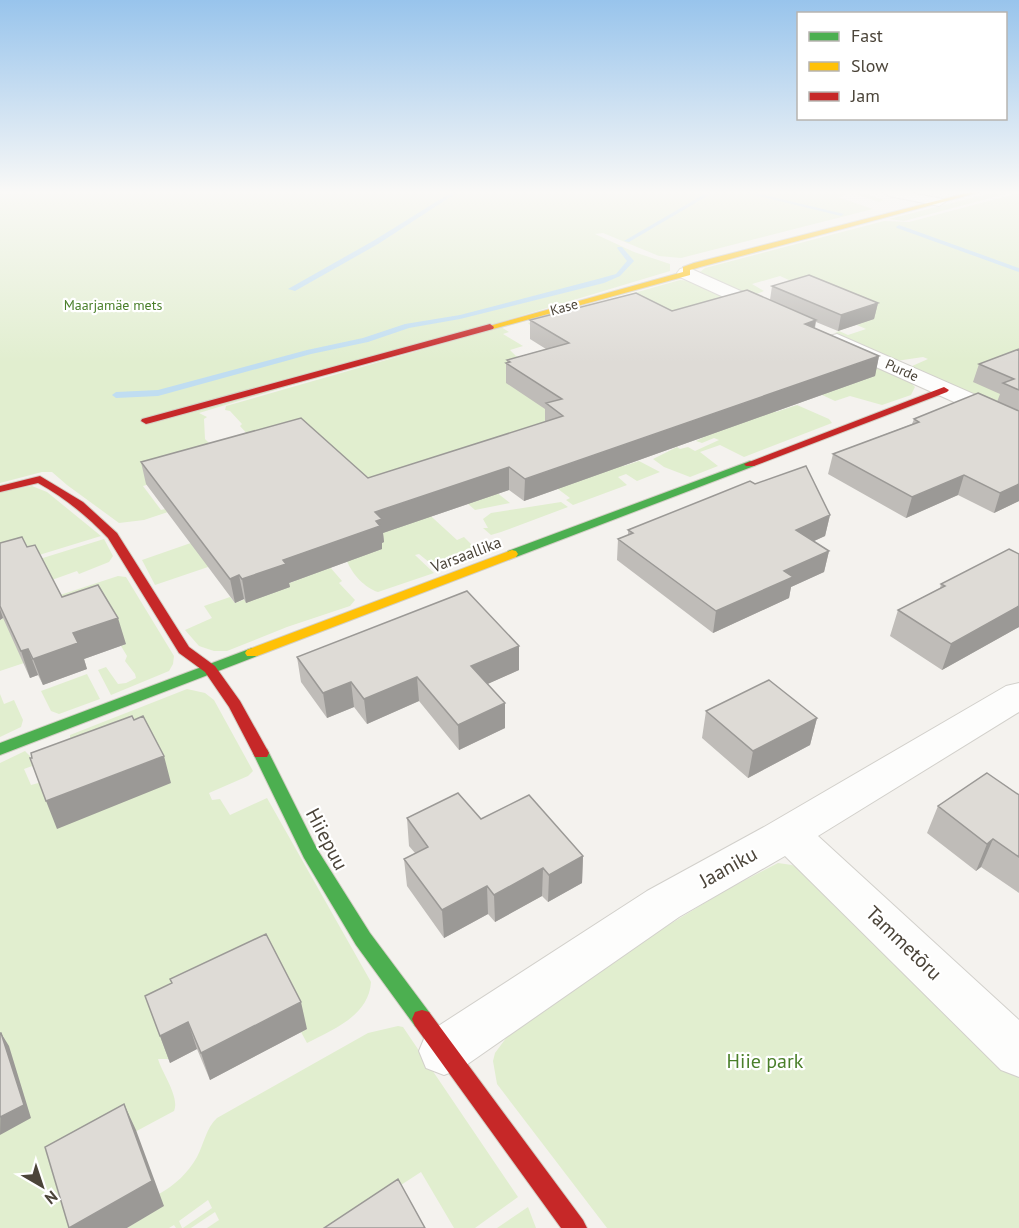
<svg xmlns="http://www.w3.org/2000/svg" width="1019" height="1228" font-family="'PT Sans',sans-serif">
  <rect width="100%" height="100%" fill="#f4f2ee"/>
  <!-- green -->
  <path fill="#e1eecf" d="M0 192H859L884 200 879 202 852 193 838 197 873 209 681 258 659 256 603 233 595 234 634 252 670 264V271L199 413 207 417 204 419 205 439 221 455 258 446 240 426 242 424 230 411 225 410 226 406 501 327 509 332 503 334 523 346 510 350 516 356 593 386 528 323 680 280 690 281 783 326 907 379 915 387 911 395 882 405 850 396 835 401 820 394 747 397 776 412 797 405 829 419 832 423 744 457 720 445 700 452 718 466 690 477 664 467 653 459 677 447 680 449 688 447 695 451 719 440 714 438 702 443 696 441 704 437 608 455 624 466 639 461 660 472 637 481 626 474 618 477 627 485 573 505 566 500 570 498 558 489 541 462 496 492 510 503 475 510 435 475 399 487 457 540 464 537 479 552 476 556 440 571 419 554 415 555 434 573 378 592C365 588 352 574 347 561L383 541 329 566 342 581 339 583 355 600 350 606 287 627 227 651H214L199 646 185 630 212 618 204 606 230 597 235 603 295 581 208 567 155 585 142 560 254 521 177 476 143 486 161 510 165 509 168 512 144 520 119 523 67 485 52 472H42L0 483Z
    M995 192H1013L904 221 889 219Z
    M1019 193V415L910 367 928 359 923 357 896 361 835 333 839 331 848 335 866 329 857 325 872 319 789 280 780 276 752 284 764 291 752 296 700 272 705 268 884 221 909 222Z
    M32 486 47 492 101 536 0 567V492Z
    M561 502 568 507 501 532 491 535 483 528H488L483 519 491 513Z
    M104 539 113 556 109 562 79 574 77 571 49 581 30 562Z
    M118 576 126 577 174 656 173 664 169 671 111 695 98 670 106 667 118 684 126 683 136 678 135 674 125 661 127 656 121 646 125 644 15 642 24 663 0 671V620L51 598Z
    M87 674 100 699 59 714 51 711 41 691Z
    M187 689 205 693 214 700 253 771 248 776 209 793 212 800 220 799 230 815 267 798 371 982C369 1016 332 1030 307 1043L301 1032 307 1029 273 961 169 1059H158C162 1073 180 1097 174 1111L60 1172 76 1228H0V763L25 751 30 756 32 766 24 769 31 785 42 782 70 741V735Z
    M0 694 4 704 14 700 23 720 21 727 0 737Z
    M778 863 792 865 813 878 1019 1077V1228H607L497 1084 493 1061 495 1053 512 1030 639 943 726 890Z
    M398 1026 403 1027 518 1197 475 1228H454L421 1172 350 1218 355 1228H207L219 1220 215 1212 191 1228H183L212 1208 208 1200 179 1221 182 1228H176L174 1225 169 1228H127L163 1206 159 1194C175 1185 188 1173 197 1157 204 1144 206 1128 217 1118L368 1033Z
    M528 1207 536 1228H497Z"/>
  <g fill="none" stroke-linecap="round" stroke-linejoin="round">
    <!-- stream -->
    <path fill="#c0ddf1" fill-rule="evenodd" d="M452 192H458L378 244 295 291 288 289 373 241Z
      M708 192H714L629 242 624 241Z
      M743 192H752L844 214 841 216Z
      M899 225 1019 268V272L897 228 896 227Z
      M618 247H622L634 261 620 276 604 283 460 319 409 328 368 342 311 354 158 396 116 398 112 395 116 392 158 390 307 350 363 338 405 324 460 315 598 279 616 274 627 261 617 248Z"/>
    <!-- lane casing -->
    <g stroke="#d2d0cb" stroke-width="2">
      <path id="lane" d="M883 192H905L943 199 945 202 939 206 889 196Z"/>
    </g>
    <!-- street casing -->
    <g stroke="#d2d0cb" stroke-width="2">
      <path id="street" d="M687 267 781 309 784 313 781 317 774 319 767 317 680 277 677 273 680 269Z
        M837 334 1019 414V431L829 346 826 341 829 336Z
        M1019 683V712L818 836 1019 1020V1077L1001 1070 785 856 679 917 462 1068 444 1075 426 1068 419 1051 426 1034 647 891 764 827 1006 686Z"/>
    </g>
    <!-- fast casing -->
    <g stroke="#d3cfc5" stroke-width="2">
      <path id="fast" d="M750 461 756 464 754 466 516 557H508L506 554 508 551Z
        M252 648 257 650 259 653 257 656 0 755V743Z
        M261 747 267 749 317 849 370 933 429 1012 432 1019 429 1026 422 1028 415 1026 356 945 304 858 253 753 255 749Z"/>
    </g>
    <!-- slow casing -->
    <g stroke="#d3cfc5" stroke-width="2">
      <path id="slow" d="M971 192H980L700 267 690 270V275L493 329 486 327 683 272V267L694 263Z
        M512 550 516 551 518 554 516 557 257 656H247L245 653 247 650Z"/>
    </g>
    <!-- jam casing -->
    <g stroke="#d3cfc5" stroke-width="2">
      <path id="jam" d="M490 324 494 327 493 329 150 423 146 424 141 421 142 419Z
        M944 387 949 390 947 392 754 466H746L744 464Z
        M40 476 83 502 117 533 189 647 215 666 240 701 269 753 267 757H255L229 707 205 672 179 653 108 538C87 516 65 498 38 483L0 492V486Z
        M422 1010 429 1012 583 1220 587 1228H561L415 1026 412 1019 415 1012Z"/>
    </g>
    <!-- lane -->
    <use href="#lane" fill="#fdfdfc" fill-rule="evenodd"/>
    <!-- street -->
    <use href="#street" fill="#fdfdfc" fill-rule="evenodd"/>
    <!-- fast -->
    <use href="#fast" fill="#4caf50" fill-rule="evenodd"/>
    <!-- slow -->
    <use href="#slow" fill="#ffc107" fill-rule="evenodd"/>
    <!-- jam -->
    <use href="#jam" fill="#c62828" fill-rule="evenodd"/>
  </g>
  <!-- wall -->
  <path fill="#bfbcb8" d="M772 286 878 303 874 319 838 331 816 322 815 328 879 356 875 376 524 501 509 490 383 533 384 542 382 543V549L289 583 290 587 246 603 244 599 235 603 146 484 141 462 368 478 545 422V409L506 383V363L507 362V360L546 349 530 339V320L672 311 770 300Z
    M1019 349V501L994 513 958 495 906 518 828 474 833 454 912 424 914 419 997 402 1000 394 973 382 979 364Z
    M830 515 825 536 814 541 829 551 824 572 791 587 789 598 713 633 617 560 618 539 628 535V530Z
    M0 543 27 547 62 597 126 644 84 659 87 669 43 685 38 675 30 678 3 618 0 620Z
    M1019 554V627L942 670 890 636 898 610 940 588 941 584Z
    M297 657 519 670 487 684 505 728 459 750 419 701 367 724 354 707 327 718 301 682Z
    M706 711 817 718 810 745 748 778 702 738Z
    M1019 795V893L981 867 976 871 927 833 938 806Z
    M407 818 583 856 582 883 548 902 542 896 495 922 488 914 444 938 407 886 404 859 415 853 409 846Z
    M145 996 307 1029 210 1080 197 1049 170 1063Z"/>
  <!-- shaded-wall -->
  <path fill="#9b9996" d="M878 303 874 319 838 331 841 315Z
    M816 320 812 340 805 324Z
    M879 356 875 376 524 501 525 479Z
    M509 467V490L383 533 384 542 382 543V549L289 583 290 587 246 603 242 579 283 560 375 512Z
    M964 475 958 495 906 518 912 497Z
    M1019 484V501L994 513 1000 493Z
    M830 515 825 536 792 551 796 530Z
    M829 551 824 572 791 587 789 598 713 633 716 611 784 571Z
    M239 575 244 599 235 603 230 579Z
    M1019 606V627L942 670 951 644Z
    M0 609 3 618 0 620Z
    M118 618 126 644 84 659 87 669 43 685 33 659 73 633Z
    M519 646V670L472 691 471 666Z
    M28 649 38 675 30 678 21 651Z
    M417 677 419 701 367 724 364 699Z
    M351 682 354 707 327 718 323 693Z
    M505 703V728L459 750 458 725Z
    M817 718 810 745 748 778 753 751Z
    M164 756 171 783 57 829 46 801Z
    M993 839 981 867 976 871 987 844Z
    M583 856 582 883 548 902 549 875Z
    M543 868 542 896 495 922 494 895Z
    M487 886 488 914 444 938 442 910Z
    M301 1002 307 1029 210 1080 201 1053Z
    M188 1022 197 1049 170 1063 160 1036Z
    M1 1033 9 1046 31 1118 0 1135Z
    M124 1104 136 1130 164 1206 127 1228H70Z"/>
  <!-- building -->
  <path fill="#dedbd6" stroke="#9b9996" stroke-width="1.5" d="M809 275 878 303 841 315 772 286Z
    M747 290 816 320 805 324 879 356 525 479 509 467 375 512 382 519 376 521 380 526 283 560 286 564 242 579 239 575 230 579 141 462 301 418 368 478 563 416 546 403 562 399 506 363 510 362 507 360 569 343 530 320 636 293 672 311Z
    M1019 349V390L1003 383 1014 379 979 364Z
    M978 393 1019 411V484L1000 493 964 475 912 497 833 454 919 422 914 419Z
    M806 466 830 515 796 530 829 551 784 571 793 577 716 611 618 539 633 533 628 530 713 496 750 481 755 484Z
    M22 537 27 547 35 545 62 597 98 585 118 618 73 633 78 643 33 659 28 649 21 651 0 606V543Z
    M1009 549 1019 554V606L951 644 898 610 945 586 941 584Z
    M467 591 519 646 471 666 505 703 458 725 417 677 364 699 351 682 323 693 297 657Z
    M769 680 817 718 753 751 706 711Z
    M132 716 134 720 143 716 164 756 46 801 30 758H32L31 753Z
    M987 773 1019 795V857L993 839 987 844 938 806Z
    M458 793 481 819 529 795 583 856 549 875 543 868 494 895 487 886 442 910 404 859 428 847 407 818Z
    M266 934 301 1002 201 1053 188 1022 160 1036 145 996 172 983 170 979Z
    M0 1033H1L24 1105 0 1117Z
    M124 1104 152 1181 69 1228 45 1147Z
    M398 1179 425 1228H324Z"/>
  <!-- sky -->
  <linearGradient id="sky" x2="0" y2="1"><stop stop-color="#98c4ec"/><stop offset="0.53" stop-color="#faf9f7"/><stop offset="1" stop-color="#faf9f7" stop-opacity="0"/></linearGradient>
  <rect width="1019" height="363" fill="url(#sky)"/>
  <g text-anchor="middle" dominant-baseline="central" stroke-width="4.5" stroke-linejoin="round" paint-order="stroke">
    <!-- far-park labels -->
    <g font-size="14" fill="#4a7f2a" stroke="#fff">
      <text x="113" y="305">Maarjamäe mets</text>
    </g>
    <!-- far-street labels -->
    <g font-size="14" fill="#4b4439" stroke="#fff">
      <text transform="translate(564 307) rotate(-15)">Kase</text>
      <text transform="translate(902 370) rotate(24)">Purde</text>
    </g>
    <!-- street labels -->
    <g font-size="16" fill="#4b4439" stroke="#fff">
      <text transform="translate(466 554) rotate(-21)">Varsaallika</text>
    </g>
    <!-- near-street labels -->
    <g font-size="20" fill="#4b4439" stroke="#fff">
      <text transform="translate(327 839) rotate(62)">Hiiepuu</text>
      <text transform="translate(728 867) rotate(-29)">Jaaniku</text>
      <text transform="translate(904 943) rotate(44)">Tammetõru</text>
    </g>
    <!-- near-park labels -->
    <g font-size="20" fill="#4a7f2a" stroke="#fff">
      <text x="765" y="1061">Hiie park</text>
    </g>
  </g>
  <!-- legend -->
  <rect x="797" y="12" width="210" height="108" fill="#ffffff" stroke="#b7b4b0" stroke-width="1.5"/>
  <rect x="809" y="32" width="30" height="9" fill="#4caf50" stroke="#b7b4b0" stroke-width="1.5"/>
  <text x="851" y="42" font-size="18" fill="#4b4439">Fast</text>
  <rect x="809" y="62" width="30" height="9" fill="#ffc107" stroke="#b7b4b0" stroke-width="1.5"/>
  <text x="851" y="72" font-size="18" fill="#4b4439">Slow</text>
  <rect x="809" y="92" width="30" height="9" fill="#c62828" stroke="#b7b4b0" stroke-width="1.5"/>
  <text x="851" y="102" font-size="18" fill="#4b4439">Jam</text>
  <!-- north arrow -->
  <g transform="translate(42 1186) rotate(141)" stroke="#ffffff" stroke-width="4.5" paint-order="stroke">
  <path d="M0-4.5L10 22L0 15L-10 22Z" fill="#4b4439"/>
  <text y="-9" font-size="16" font-weight="bold" text-anchor="middle" fill="#4b4439">N</text>
  </g>
</svg>
